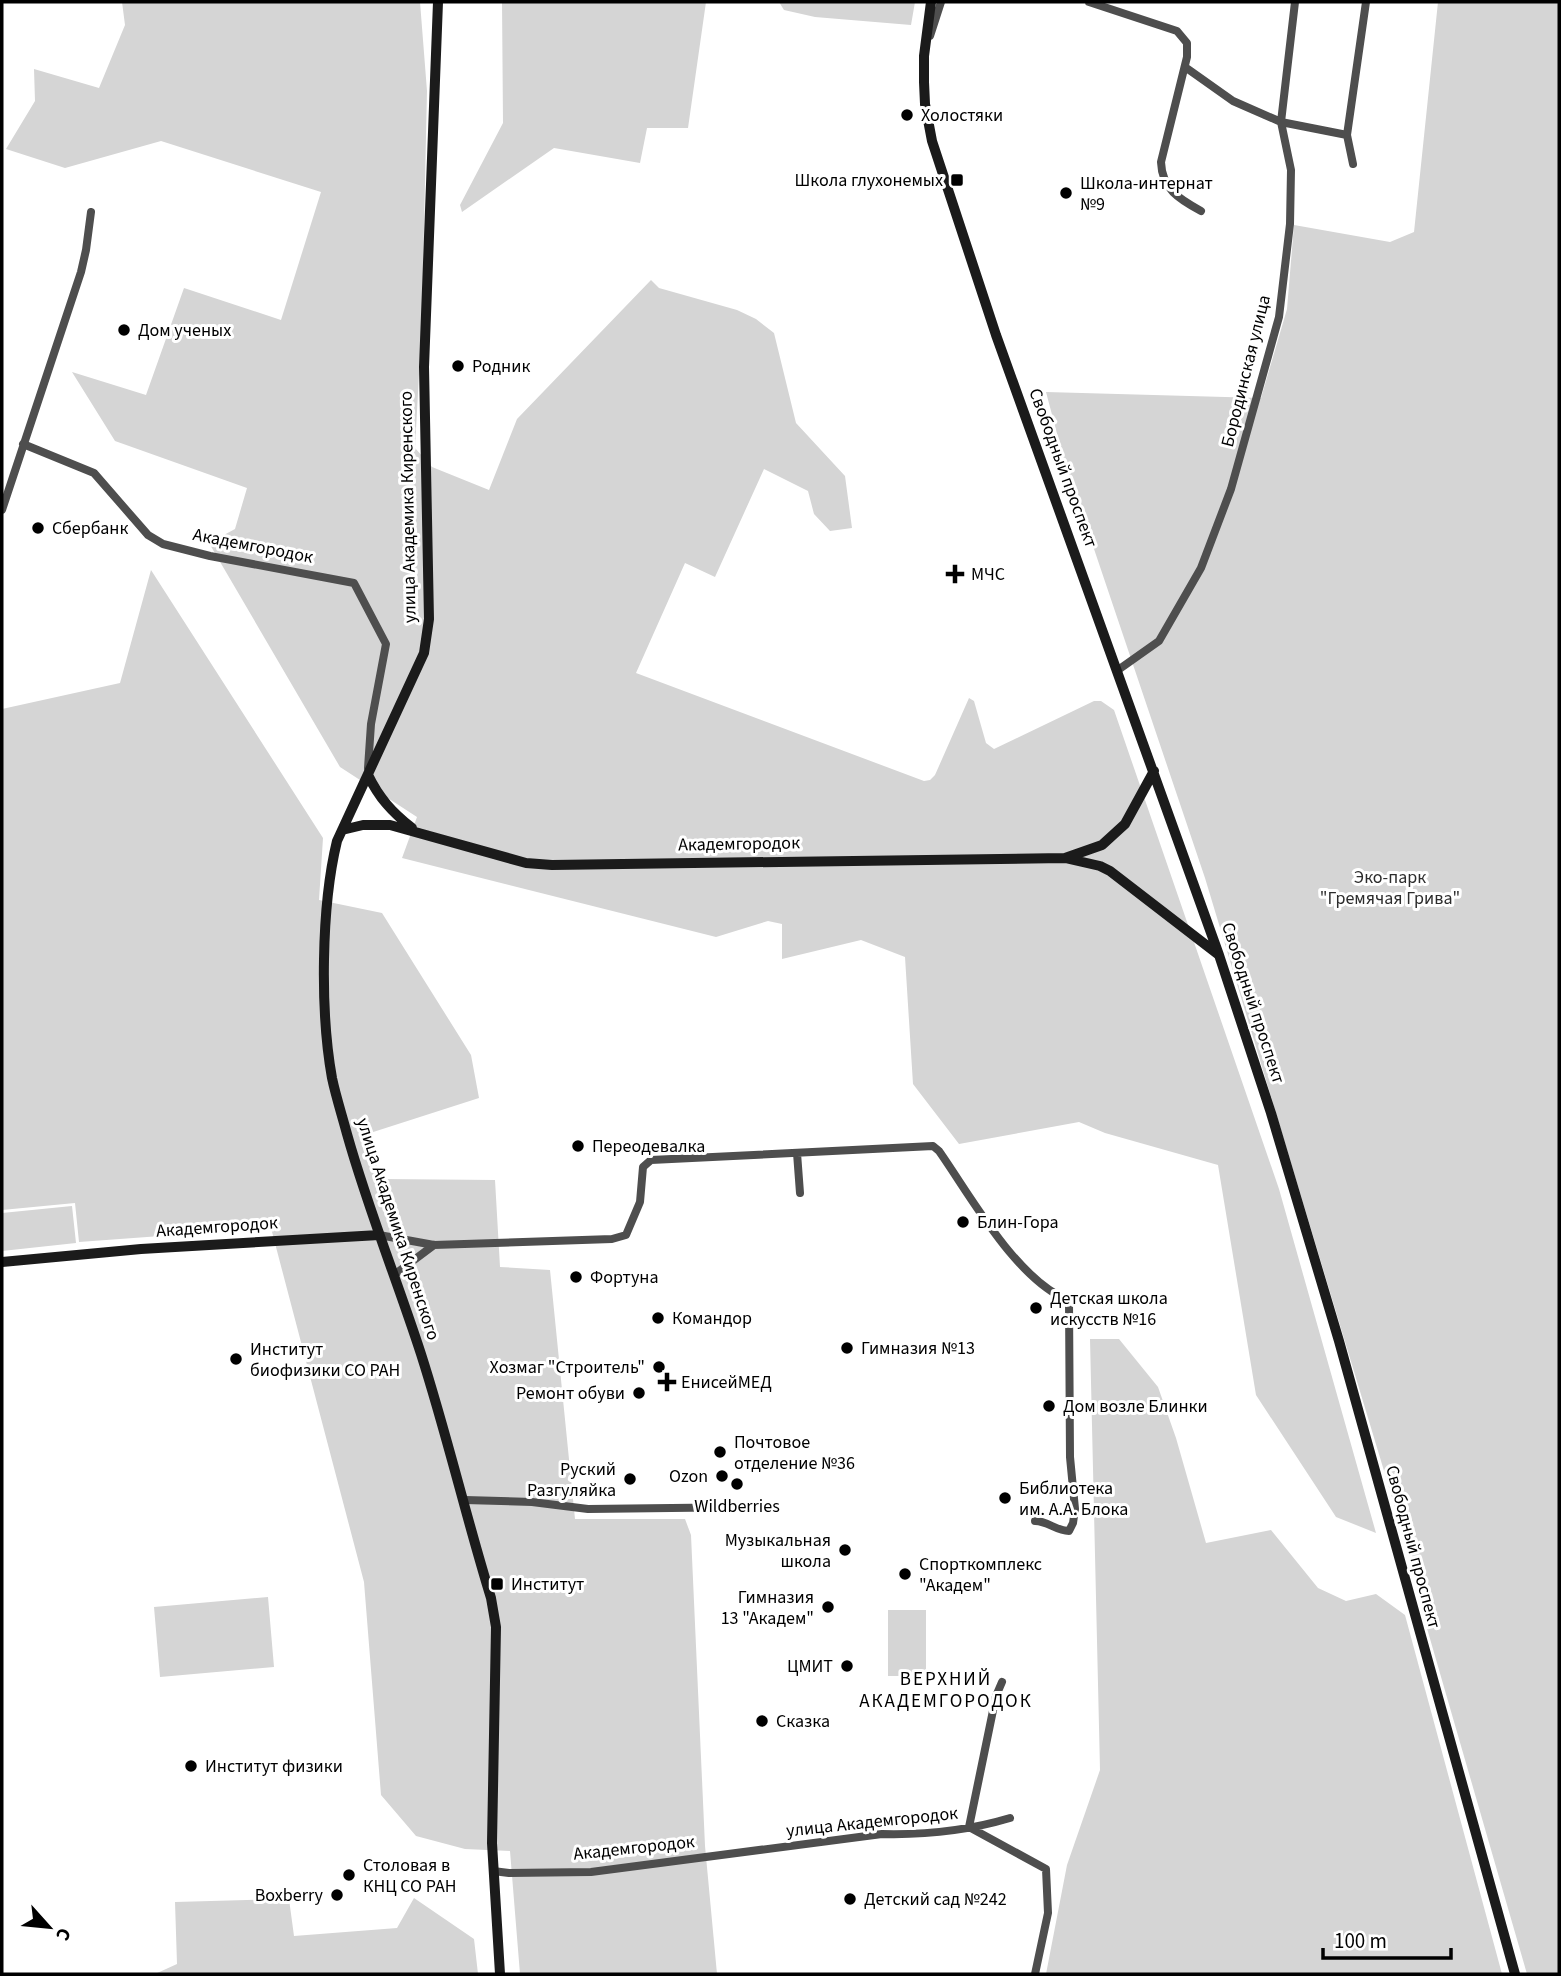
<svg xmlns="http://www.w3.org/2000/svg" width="1561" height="1976" font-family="'Source Sans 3',sans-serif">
  <rect width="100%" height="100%" fill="#fff"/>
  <!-- green -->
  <path fill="#d5d5d5" d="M122 2H420L427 91 422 319 415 448 432 467 489 490 517 419 651 280 659 288 737 310 756 319 774 333 796 423 845 476 852 528 830 531 814 514 808 491 764 469 715 577 685 563 636 673 924 781 930 780 935 775 969 698 974 701 986 743 994 749 1094 701H1101L1114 710 1279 1189 1376 1533 1336 1517 1256 1395 1218 1165 1105 1133 1079 1122 959 1144 913 1084 905 957 861 940 782 959V924L768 921 716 937 402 858 417 817 340 767 209 543 235 529 247 488 115 441 72 372 146 395 184 288 281 320 321 192 161 141 65 168 6 149 35 101 34 69 99 88 125 25Z
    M502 2H706L688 128H647L640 163 554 148 462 212 460 205 503 123Z
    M779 2H915L911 25 815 17 784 10Z
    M1438 2H1559V1974H1527L1424 1618 1430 1619 1410 1548 1407 1547 1205 878 1064 460 1046 392 1261 398 1287 309 1294 225 1390 242 1414 232Z
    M151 570 323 838 319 900 382 913 471 1055 479 1098 367 1134 381 1179 495 1180 500 1267 550 1270 575 1519H685L691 1535 705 1846 717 1974H520L510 1851 465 1849 416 1836 381 1795 364 1582 271 1228 79 1242 75 1203 2 1210V709L120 683Z
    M72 1206 76 1243 2 1251V1213Z
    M1090 1339H1119L1158 1387 1176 1438 1206 1543 1271 1530 1318 1588 1346 1601 1376 1594 1405 1615 1502 1974H1046L1067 1865 1100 1770Z
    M268 1597 274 1667 160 1677 154 1607Z
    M888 1610H926V1676H888Z
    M414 1898 474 1939 478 1974H155L177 1964 175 1902 289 1899 294 1936 397 1928Z"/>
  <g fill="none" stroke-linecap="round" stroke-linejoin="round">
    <!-- street -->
    <path stroke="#4e4e4e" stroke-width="8" d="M1089 2 1177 31 1187 43V57L1161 162C1162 189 1179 199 1201 211
      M930 36 941 2
      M1185 67 1233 101 1281 122 1347 135
      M1353 164 1347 135 1366 2
      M23 444 94 473 148 535 163 544 210 556 354 583 386 644 371 724 368 768
      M2 510 81 272 86 250 91 212
      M1118 670 1159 641 1201 568 1231 489 1279 317 1290 224 1291 170 1281 122 1295 2
      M797 1153 800 1193
      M379 1235 434 1245 612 1239 626 1235 640 1202 643 1167 651 1160 933 1146 939 1151C972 1198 1015 1278 1069 1301L1070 1457 1075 1509 1073 1523 1069 1531C1056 1531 1048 1521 1035 1521
      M394 1275 434 1245
      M465 1500 532 1502 588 1509 755 1507
      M969 1827 1046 1869 1048 1913 1035 1974
      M969 1827 996 1696 1002 1682
      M493 1871 509 1873 591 1872 882 1834C923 1835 970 1830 1010 1818"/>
    <!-- secondary -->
    <path stroke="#1b1b1b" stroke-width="10" d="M438 2 424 367 429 619 424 653 337 841C321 907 320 1011 332 1078 336 1097 342 1115 347 1134 368 1209 397 1280 421 1354 447 1435 466 1517 491 1598L496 1627 492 1843 500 1974
      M931 2 924 56V82L925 104 932 141 996 335 1219 955 1271 1113 1339 1341 1515 1974
      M368 775C379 798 392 812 412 828
      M342 830 363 825H390L526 863 552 865 1065 858 1100 866 1110 871 1219 955
      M1065 858 1102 845 1125 824 1154 771
      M2 1262 141 1249 379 1235"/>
  </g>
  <!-- markers -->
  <g fill="#000" stroke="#fff" stroke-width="2.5">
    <circle cx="907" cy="115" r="7"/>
    <rect x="950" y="173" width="14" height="14" rx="3.5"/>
    <circle cx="1066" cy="193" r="7"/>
    <circle cx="124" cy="330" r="7"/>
    <circle cx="458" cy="366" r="7"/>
    <circle cx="38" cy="528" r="7"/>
    <path d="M951.5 563.5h7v7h7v7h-7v7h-7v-7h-7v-7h7z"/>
    <circle cx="578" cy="1146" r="7"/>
    <circle cx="963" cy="1222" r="7"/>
    <circle cx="576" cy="1277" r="7"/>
    <circle cx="1036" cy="1308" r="7"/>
    <circle cx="658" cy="1318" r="7"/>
    <circle cx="847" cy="1348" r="7"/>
    <circle cx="236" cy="1359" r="7"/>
    <circle cx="659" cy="1367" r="7"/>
    <path d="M663.5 1371.5h7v7h7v7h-7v7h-7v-7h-7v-7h7z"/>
    <circle cx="639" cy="1393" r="7"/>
    <circle cx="1049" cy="1406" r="7"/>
    <circle cx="720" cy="1452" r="7"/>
    <circle cx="722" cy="1476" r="7"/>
    <circle cx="630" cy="1479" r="7"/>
    <circle cx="737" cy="1484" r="7"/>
    <circle cx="1005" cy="1498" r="7"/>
    <circle cx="845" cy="1550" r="7"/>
    <circle cx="905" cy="1574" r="7"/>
    <rect x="490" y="1577" width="14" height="14" rx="3.5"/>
    <circle cx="828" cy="1607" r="7"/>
    <circle cx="847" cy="1666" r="7"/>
    <circle cx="762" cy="1721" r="7"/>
    <circle cx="191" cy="1766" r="7"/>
    <circle cx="349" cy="1875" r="7"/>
    <circle cx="337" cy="1895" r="7"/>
    <circle cx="850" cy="1899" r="7"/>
  </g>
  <g text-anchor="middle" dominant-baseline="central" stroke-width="6" stroke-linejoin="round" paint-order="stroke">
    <!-- poi labels -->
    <g font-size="18" fill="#000" stroke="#fff" text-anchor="start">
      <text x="921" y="115">Холостяки</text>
      <text x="943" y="180" text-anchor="end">Школа глухонемых</text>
      <text x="1080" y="183">Школа-интернат<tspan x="1080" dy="21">№9</tspan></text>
      <text x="138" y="330">Дом ученых</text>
      <text x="472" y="366">Родник</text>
      <text x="52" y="528">Сбербанк</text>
      <text x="971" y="574">МЧС</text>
      <text x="592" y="1146">Переодевалка</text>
      <text x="977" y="1222">Блин-Гора</text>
      <text x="590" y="1277">Фортуна</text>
      <text x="1050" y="1298">Детская школа<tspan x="1050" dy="21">искусств №16</tspan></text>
      <text x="672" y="1318">Командор</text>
      <text x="861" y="1348">Гимназия №13</text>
      <text x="250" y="1349">Институт<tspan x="250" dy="21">биофизики СО РАН</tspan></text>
      <text x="645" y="1367" text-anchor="end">Хозмаг "Строитель"</text>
      <text x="681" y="1382">ЕнисейМЕД</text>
      <text x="625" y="1393" text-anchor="end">Ремонт обуви</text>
      <text x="1063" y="1406">Дом возле Блинки</text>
      <text x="734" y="1442">Почтовое<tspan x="734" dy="21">отделение №36</tspan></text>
      <text x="616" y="1469" text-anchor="end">Руский<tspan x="616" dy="21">Разгуляйка</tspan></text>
      <text x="708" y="1476" text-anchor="end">Ozon</text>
      <text x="1019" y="1488">Библиотека<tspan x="1019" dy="21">им. А.А. Блока</tspan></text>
      <text x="737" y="1506" text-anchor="middle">Wildberries</text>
      <text x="831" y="1540" text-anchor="end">Музыкальная<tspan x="831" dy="21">школа</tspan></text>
      <text x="919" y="1564">Спорткомплекс<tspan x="919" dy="21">"Академ"</tspan></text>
      <text x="511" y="1584">Институт</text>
      <text x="814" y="1597" text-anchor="end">Гимназия<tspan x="814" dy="21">13 "Академ"</tspan></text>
      <text x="833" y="1666" text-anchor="end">ЦМИТ</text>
      <text x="776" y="1721">Сказка</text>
      <text x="205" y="1766">Институт физики</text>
      <text x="363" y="1865">Столовая в<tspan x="363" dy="21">КНЦ СО РАН</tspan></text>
      <text x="323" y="1895" text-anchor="end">Boxberry</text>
      <text x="864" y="1899">Детский сад №242</text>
    </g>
    <!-- street labels -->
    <g font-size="18" fill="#000" stroke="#fff">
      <text transform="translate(1246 371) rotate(-76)">Бородинская улица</text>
      <text transform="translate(1063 468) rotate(70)">Свободный проспект</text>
      <text transform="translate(408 507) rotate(-91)">улица Академика Киренского</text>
      <text transform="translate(253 546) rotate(11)">Академгородок</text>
      <text transform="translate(739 844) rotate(-1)">Академгородок</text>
      <text transform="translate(1253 1003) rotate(72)">Свободный проспект</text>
      <text transform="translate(217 1227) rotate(-4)">Академгородок</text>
      <text transform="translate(398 1229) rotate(72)">улица Академика Киренского</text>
      <text transform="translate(1413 1547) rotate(75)">Свободный проспект</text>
      <text transform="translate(872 1822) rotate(-6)">улица Академгородок</text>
      <text transform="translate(634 1848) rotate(-6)">Академгородок</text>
    </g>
    <!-- park labels -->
    <g font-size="18" fill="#2c2c2c" stroke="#fff">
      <text x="1390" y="877">Эко-парк<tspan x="1390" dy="21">"Гремячая Грива"</tspan></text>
    </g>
    <!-- neighbourhood labels -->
    <g font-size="19" letter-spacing="2" fill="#000" stroke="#fff">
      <text x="946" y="1679">ВЕРХНИЙ<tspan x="946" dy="22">АКАДЕМГОРОДОК</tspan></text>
    </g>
  </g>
  <!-- border -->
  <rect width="1561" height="1976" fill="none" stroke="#000000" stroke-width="7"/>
  <!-- north arrow -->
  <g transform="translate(49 1927) rotate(117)" stroke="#ffffff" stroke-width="5" paint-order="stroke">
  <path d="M0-5L12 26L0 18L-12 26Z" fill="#000000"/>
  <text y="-10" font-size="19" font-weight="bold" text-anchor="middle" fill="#000000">С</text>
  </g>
  <!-- scale -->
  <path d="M1323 1948v10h128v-10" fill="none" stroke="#000000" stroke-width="3.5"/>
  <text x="1334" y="1948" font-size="21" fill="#000000" stroke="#ffffff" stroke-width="5" paint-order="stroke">100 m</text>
</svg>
